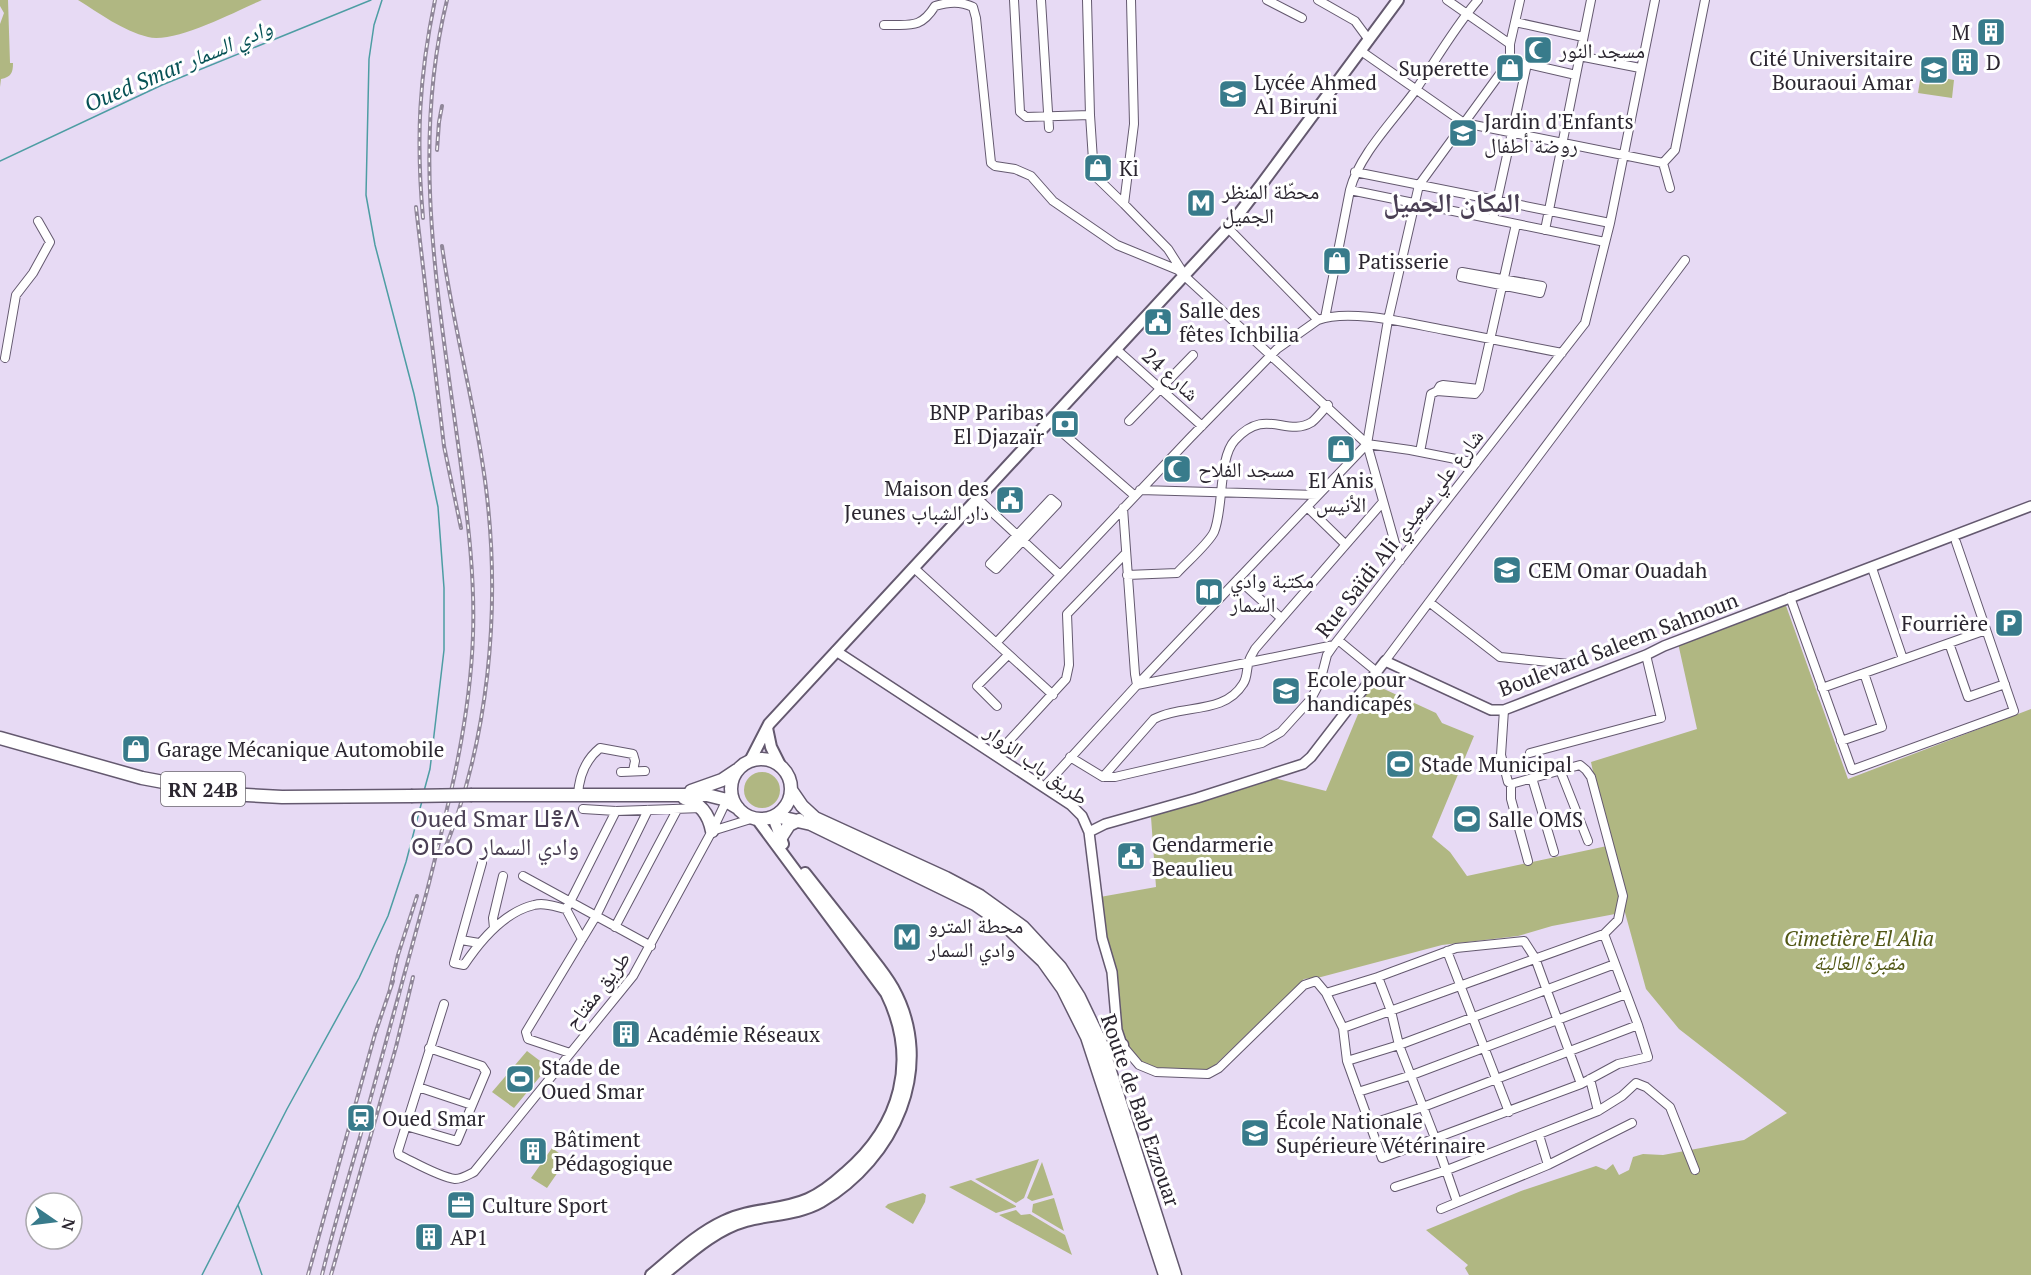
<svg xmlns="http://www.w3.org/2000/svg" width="2031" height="1275" font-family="'PT Serif','Noto Naskh Arabic','Noto Sans Tifinagh',serif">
  <rect width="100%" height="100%" fill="#e7daf4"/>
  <!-- green -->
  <path fill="#b0b782" d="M0 0H8L10 63H13C13 73 11 77 1 79L0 87V24L4 13 0 6Z
    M78 0H262C236 11 174 44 148 37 123 31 99 13 78 0Z
    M1921 74 1954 80 1952 98 1918 93Z
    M1785 603 1848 779 2031 709V1275H1469L1465 1268 1468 1265 1426 1230 1521 1191 1596 1166 1606 1170 1613 1164 1619 1175 1629 1170 1633 1157 1643 1154 1663 1155 1744 1140 1787 1113 1679 1029 1646 989 1613 869 1591 762 1697 729 1678 643Z
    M1371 683 1436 713 1442 723 1474 736 1432 837 1450 852 1467 876 1607 846 1619 899 1615 914 1552 926 1518 936 1442 945 1321 977 1304 979 1211 1069 1157 1070 1142 1066 1124 1046 1114 963 1106 957 1100 897 1156 887 1151 817 1266 776 1326 791Z
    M744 790a18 18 0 1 1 36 0a18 18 0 1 1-36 0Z
    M527 1051 548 1067 514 1108 492 1092Z
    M552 1148 567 1159 547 1188 531 1178Z
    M1039 1159 1024 1198 1016 1203 975 1179Z
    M1042 1162 1053 1195 1032 1201 1027 1198Z
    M971 1180 1016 1206V1207L996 1213 949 1187Z
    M923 1193 926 1195 925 1202 913 1224 885 1207 888 1204Z
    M1054 1198 1064 1231 1032 1212 1033 1204Z
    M1016 1210 1021 1215 1030 1214 1065 1235 1072 1255 999 1215Z"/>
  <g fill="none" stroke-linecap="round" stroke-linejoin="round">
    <!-- stream -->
    <path stroke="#4d9da3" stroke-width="1.5" d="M382 0 374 25 369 59 366 195 375 245 414 394 438 507 444 588V650L430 769 424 791
      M0 161 162 85 371 0
      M238 1205 262 1275
      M202 1275 287 1109 359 978 388 916 406 862 422 801"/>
    <!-- minor casing -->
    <g stroke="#64596f" stroke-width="10">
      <path id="minor" d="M1014 0 1020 112 1026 117 1090 115
        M1041 0 1049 128
        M1087 0 1090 115 1094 175 1124 204
        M1131 0 1134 124 1124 204 1168 249 1182 271
        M1267 0 1302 18
        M1318 0 1355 21 1369 40
        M1447 0 1510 44
        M1515 22 1583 37
        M884 25C909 24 920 30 935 6 949 2 960 1 973 7L976 18 991 163 995 166 1015 169 1031 176 1053 201 1117 245 1178 270 1367 444
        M1361 51 1464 123 1663 163
        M1579 56 1640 68
        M1510 60 1576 75
        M1663 163 1675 150 1705 0
        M1663 163 1670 188
        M1355 172 1610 223
        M1350 190 1605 242
        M1493 219 1527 64
        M1228 228 1318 320
        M1545 230 1591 0
        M1462 272 1542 286 1540 293 1461 277Z
        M1325 318 1350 190C1359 155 1393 121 1415 91 1436 60 1454 28 1478 0
        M1116 349 1202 426
        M5 358 16 295 33 273 50 242 38 221
        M1437 391 1440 386 1443 385 1479 389
        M1129 421 1193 355
        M1050 422 1135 496
        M1367 444 1400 561
        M1367 444 1410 450 1476 463
        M1420 452 1431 394 1437 391 1475 394 1479 389 1516 224
        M1140 490 1317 495
        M978 499 1060 575
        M1051 499 1057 504 996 569 990 564Z
        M1307 507 1345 544
        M1123 508 1135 674 1137 685 1334 645
        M914 568 1053 695
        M1872 568 1903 659
        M1127 575 1177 573C1185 564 1209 543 1214 532 1224 509 1218 458 1235 440 1266 406 1286 438 1312 422 1317 418 1323 410 1328 405
        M1238 579 1281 618
        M1790 597 1852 770 2014 711 1956 542
        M1429 602 1500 657 1569 664
        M1338 640 1377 672
        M996 643 1190 438 1277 349 1318 320C1350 308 1411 324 1445 330 1484 338 1523 345 1562 353
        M1949 643 1968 697 2005 684
        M1385 661 1685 260
        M1822 688 1986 630
        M997 706 977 686 1008 655
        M1841 741 1882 727 1864 673
        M1530 753 1661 718 1646 655
        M996 755 1066 679 1069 665 1067 614 1126 553
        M1070 757 1103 777H1115L1262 743 1281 732 1311 699 1320 682 1327 655 1334 645 1585 323 1610 223 1655 0
        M1560 770 1588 841
        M621 772 645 771
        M1103 777 1154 719C1182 704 1224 715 1243 684 1248 677 1246 669 1249 661 1250 657 1253 653 1255 649L1382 503
        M1532 778 1554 852
        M1511 784V799L1528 861
        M1044 787 1137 685 1367 444 1388 320 1419 185 1510 60V44L1520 0
        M578 795C579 777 585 760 600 748L633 754 635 761 633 771
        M583 809 616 811 702 808
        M712 831 754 818
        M482 863 454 963 464 965C480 941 504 912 534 905 545 902 556 907 566 909L582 939
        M523 876 651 946
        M568 906 616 811
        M615 927 677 810
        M494 928 493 918 503 876
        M461 940 479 943
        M1447 951 1509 1112
        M1378 977 1391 1011 1399 1045 1435 1138 1457 1202
        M1326 993 1378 977 1456 948 1524 941 1535 958 1581 1084
        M444 1004 398 1151 399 1155C414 1162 439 1177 455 1179 462 1179 468 1175 474 1172L633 976 712 831 731 791
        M1343 1028 1604 934 1618 920 1623 896 1591 777 1586 770 1580 765 1511 784 1508 782 1501 755 1504 710
        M1122 1045 1139 1065 1156 1072 1208 1074 1219 1068 1304 985 1316 981 1326 993 1343 1028 1347 1061 1382 1158 1581 1084 1618 1064 1648 1057 1638 1025 1604 934
        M570 1053 528 1039 526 1032 596 916 648 810
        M1347 1061 1399 1045 1615 964
        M1590 1079 1598 1111
        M418 1087 472 1105
        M1358 1092 1412 1075 1626 994
        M1370 1124 1423 1107 1638 1025
        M406 1126 457 1141 486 1072 482 1066 429 1048
        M1539 1135 1548 1165
        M1395 1187 1447 1170 1598 1111 1622 1096 1636 1083 1646 1087 1670 1107 1695 1170
        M1441 1209 1548 1165 1632 1123"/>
    </g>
    <!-- tertiary casing -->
    <g stroke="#64596f" stroke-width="12">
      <path id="tertiary" d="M836 651 1071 805 1082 816 1089 832 1102 938 1112 972 1117 1030 1122 1045
        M1089 832 1105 824 1197 798 1303 764 1311 757 1385 661 1491 710H1504L1646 655 1664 646 2031 506"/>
    </g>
    <!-- secondary casing -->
    <g stroke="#64596f" stroke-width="14">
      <path id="secondary" d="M767 728 771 747 781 767
        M750 761 769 724 1228 228 1261 185 1398 0
        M773 817 783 844
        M651 1275C674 1256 696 1234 724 1221 751 1208 781 1211 808 1199 822 1193 834 1183 845 1173 901 1125 919 1060 886 993L757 819
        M663 1275C689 1254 714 1230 746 1221 771 1214 798 1215 821 1202 894 1159 937 1067 893 988 884 972 872 959 861 944 842 920 824 897 805 873"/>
    </g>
    <!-- primary casing -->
    <g stroke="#64596f" stroke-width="15">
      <path id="primary" d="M0 738 142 778 228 794 282 797 411 796
        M731 789a30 30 0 1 1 60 0a30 30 0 1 1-60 0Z
        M791 790 802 806 815 818 946 878 980 896 1023 927 1060 967 1079 997 1101 1043 1175 1275
        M691 791 722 780 737 770
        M472 795H707L723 799 738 808
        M684 798C701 803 709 815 712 831
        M775 816 811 824 975 904 1004 924 1043 961 1063 989 1087 1037 1165 1275
        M780 839 789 825 799 820
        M1098 1056 1106 1055 1122 1045"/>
    </g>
    <!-- minor -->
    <use href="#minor" stroke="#fff" stroke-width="8"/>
    <!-- tertiary -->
    <use href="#tertiary" stroke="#fff" stroke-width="9"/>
    <!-- secondary -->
    <use href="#secondary" stroke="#fff" stroke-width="10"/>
    <!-- primary -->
    <use href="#primary" stroke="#fff" stroke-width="12"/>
    <!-- rail casing -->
    <g stroke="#908799" stroke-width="4">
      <path id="rail" d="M437 150 439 122 442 106
        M416 207 444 446 461 528
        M423 218C416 139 419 77 435 0
        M442 856C489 743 501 609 486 488 476 407 453 327 442 246
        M390 989 398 955 417 896
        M308 1275 375 1034 393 981
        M322 1275C333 1229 347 1183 360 1137 383 1055 405 973 427 891 448 807 470 723 473 635 475 578 468 523 461 466 441 312 409 154 447 0
        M331 1275 396 1047 413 977"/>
    </g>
    <!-- rail -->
    <use href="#rail" stroke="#fff" stroke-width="1.5" stroke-dasharray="4.5" stroke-linecap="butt"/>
    <!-- primary-bridge casing -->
    <g stroke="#64596f" stroke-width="15" stroke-linecap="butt">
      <path id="primary-bridge" d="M411 796 472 795"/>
    </g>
    <!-- primary-bridge -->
    <use href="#primary-bridge" stroke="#fff" stroke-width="12"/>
  </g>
  <!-- icons -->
  <defs>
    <g id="building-square" transform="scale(1.5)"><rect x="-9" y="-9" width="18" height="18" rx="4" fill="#387b8b" stroke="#fff"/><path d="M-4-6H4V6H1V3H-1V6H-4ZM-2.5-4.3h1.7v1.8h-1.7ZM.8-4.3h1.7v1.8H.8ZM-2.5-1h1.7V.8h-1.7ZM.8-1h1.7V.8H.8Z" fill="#fff"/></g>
    <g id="mosque-square" transform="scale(1.5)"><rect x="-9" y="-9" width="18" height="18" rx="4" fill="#387b8b" stroke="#fff"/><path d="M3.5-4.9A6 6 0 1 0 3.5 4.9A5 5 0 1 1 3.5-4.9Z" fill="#fff"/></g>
    <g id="shop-square" transform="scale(1.5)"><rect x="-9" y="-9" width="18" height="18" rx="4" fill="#387b8b" stroke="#fff"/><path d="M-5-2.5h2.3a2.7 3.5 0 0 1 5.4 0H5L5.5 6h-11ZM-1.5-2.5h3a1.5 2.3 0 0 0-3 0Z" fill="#fff"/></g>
    <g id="university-square" transform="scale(1.5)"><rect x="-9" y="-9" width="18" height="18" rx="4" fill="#387b8b" stroke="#fff"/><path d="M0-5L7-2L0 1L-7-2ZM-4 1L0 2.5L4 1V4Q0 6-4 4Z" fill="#fff"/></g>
    <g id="school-square" transform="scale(1.5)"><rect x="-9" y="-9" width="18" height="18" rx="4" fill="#387b8b" stroke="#fff"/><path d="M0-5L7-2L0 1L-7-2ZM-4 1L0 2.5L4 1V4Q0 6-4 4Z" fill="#fff"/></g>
    <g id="metro-square" transform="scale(1.5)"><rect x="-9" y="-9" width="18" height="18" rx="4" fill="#387b8b" stroke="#fff"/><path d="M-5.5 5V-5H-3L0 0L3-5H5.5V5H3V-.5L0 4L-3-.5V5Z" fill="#fff"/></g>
    <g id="civic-square" transform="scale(1.5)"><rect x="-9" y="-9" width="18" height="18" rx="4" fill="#387b8b" stroke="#fff"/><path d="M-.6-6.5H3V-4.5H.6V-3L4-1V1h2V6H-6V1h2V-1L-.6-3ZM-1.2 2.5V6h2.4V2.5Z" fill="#fff"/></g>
    <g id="bank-square" transform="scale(1.5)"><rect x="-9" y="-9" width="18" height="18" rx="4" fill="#387b8b" stroke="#fff"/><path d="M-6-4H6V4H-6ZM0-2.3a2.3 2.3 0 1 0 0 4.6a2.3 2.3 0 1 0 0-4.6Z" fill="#fff"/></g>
    <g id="library-square" transform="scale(1.5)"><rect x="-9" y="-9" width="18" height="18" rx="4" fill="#387b8b" stroke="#fff"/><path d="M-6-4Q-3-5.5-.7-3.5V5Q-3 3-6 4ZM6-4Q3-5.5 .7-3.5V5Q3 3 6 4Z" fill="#fff"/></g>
    <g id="parking-square" transform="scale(1.5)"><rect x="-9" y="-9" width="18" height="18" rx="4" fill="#387b8b" stroke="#fff"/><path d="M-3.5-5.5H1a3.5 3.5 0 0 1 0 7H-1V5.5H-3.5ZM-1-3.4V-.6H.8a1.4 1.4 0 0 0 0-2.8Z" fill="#fff"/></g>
    <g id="stadium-square" transform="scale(1.5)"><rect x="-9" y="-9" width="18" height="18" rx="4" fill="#387b8b" stroke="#fff"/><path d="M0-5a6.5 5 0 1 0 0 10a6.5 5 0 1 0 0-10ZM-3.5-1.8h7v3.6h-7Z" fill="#fff"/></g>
    <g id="station-square" transform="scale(1.5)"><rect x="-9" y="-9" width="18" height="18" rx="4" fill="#387b8b" stroke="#fff"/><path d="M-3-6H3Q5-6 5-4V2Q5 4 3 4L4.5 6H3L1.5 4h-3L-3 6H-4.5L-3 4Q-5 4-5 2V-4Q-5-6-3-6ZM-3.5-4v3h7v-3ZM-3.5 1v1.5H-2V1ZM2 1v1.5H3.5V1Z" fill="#fff"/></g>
    <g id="office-square" transform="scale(1.5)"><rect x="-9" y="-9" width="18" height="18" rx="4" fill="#387b8b" stroke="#fff"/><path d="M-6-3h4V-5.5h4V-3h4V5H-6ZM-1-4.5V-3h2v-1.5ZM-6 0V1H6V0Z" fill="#fff"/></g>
  </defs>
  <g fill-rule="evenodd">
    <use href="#building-square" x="1991" y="32"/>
    <use href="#mosque-square" x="1538" y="50"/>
    <use href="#building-square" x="1965" y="62"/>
    <use href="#shop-square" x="1510" y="68"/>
    <use href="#university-square" x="1934" y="70"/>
    <use href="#school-square" x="1233" y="94"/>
    <use href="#school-square" x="1463" y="133"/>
    <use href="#shop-square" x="1098" y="168"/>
    <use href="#metro-square" x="1201" y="203"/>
    <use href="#shop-square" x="1337" y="261"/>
    <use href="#civic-square" x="1158" y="322"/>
    <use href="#bank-square" x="1065" y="424"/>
    <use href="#shop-square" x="1341" y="449"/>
    <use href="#mosque-square" x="1177" y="469"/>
    <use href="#civic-square" x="1010" y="500"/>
    <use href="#school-square" x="1507" y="570"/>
    <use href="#library-square" x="1209" y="592"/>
    <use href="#parking-square" x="2009" y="623"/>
    <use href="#school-square" x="1286" y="691"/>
    <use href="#shop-square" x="136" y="749"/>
    <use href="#stadium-square" x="1400" y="764"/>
    <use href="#stadium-square" x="1467" y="819"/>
    <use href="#civic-square" x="1131" y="856"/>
    <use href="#metro-square" x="907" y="937"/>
    <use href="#building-square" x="626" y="1034"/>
    <use href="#stadium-square" x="520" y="1079"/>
    <use href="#station-square" x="361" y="1118"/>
    <use href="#university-square" x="1255" y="1133"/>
    <use href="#building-square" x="533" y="1151"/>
    <use href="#office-square" x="461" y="1205"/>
    <use href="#building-square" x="429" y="1237"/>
  </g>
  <g text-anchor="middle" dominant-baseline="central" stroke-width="6" stroke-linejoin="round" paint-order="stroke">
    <!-- shield labels -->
    <rect fill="#fff" stroke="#6b676e" stroke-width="1.5" x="161" y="772" width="84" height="34" rx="4.5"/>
    <g font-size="20" font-weight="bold" fill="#2b2630">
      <text x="203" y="789">RN 24B</text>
    </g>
    <!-- poi labels -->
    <g font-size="21" fill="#2b2630" stroke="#fff" text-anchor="start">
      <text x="1970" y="32" text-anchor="end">M</text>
      <text x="1559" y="50">مسجد النور</text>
      <text x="1913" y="58" text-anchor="end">Cité Universitaire<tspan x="1913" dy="24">Bouraoui Amar</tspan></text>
      <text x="1986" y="62">D</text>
      <text x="1489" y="68" text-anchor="end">Superette</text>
      <text x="1254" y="82">Lycée Ahmed<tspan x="1254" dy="24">Al Biruni</tspan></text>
      <text x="1484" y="121">Jardin d'Enfants<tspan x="1484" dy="24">روضة أطفال</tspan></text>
      <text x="1119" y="168">Ki</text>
      <text x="1222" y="191">محطّة المنظر<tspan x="1222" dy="24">الجميل</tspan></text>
      <text x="1358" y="261">Patisserie</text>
      <text x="1179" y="310">Salle des<tspan x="1179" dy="24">fêtes Ichbilia</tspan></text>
      <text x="1044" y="412" text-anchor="end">BNP Paribas<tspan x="1044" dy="24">El Djazaïr</tspan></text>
      <text x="1198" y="469">مسجد الفلاح</text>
      <text x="1341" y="480" text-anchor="middle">El Anis<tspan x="1341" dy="24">الأنيس</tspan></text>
      <text x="989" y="488" text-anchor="end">Maison des<tspan x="989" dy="24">Jeunes دار الشباب</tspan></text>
      <text x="1528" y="570">CEM Omar Ouadah</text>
      <text x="1230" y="580">مكتبة وادي<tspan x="1230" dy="24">السمار</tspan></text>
      <text x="1988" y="623" text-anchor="end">Fourrière</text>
      <text x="1307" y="679">Ecole pour<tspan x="1307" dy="24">handicapés</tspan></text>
      <text x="157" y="749">Garage Mécanique Automobile</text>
      <text x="1421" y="764">Stade Municipal</text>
      <text x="1488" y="819">Salle OMS</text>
      <text x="1152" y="844">Gendarmerie<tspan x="1152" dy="24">Beaulieu</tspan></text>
      <text x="928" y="925">محطة المترو<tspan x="928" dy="24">وادي السمار</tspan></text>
      <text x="647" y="1034">Académie Réseaux</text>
      <text x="541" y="1067">Stade de<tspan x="541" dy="24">Oued Smar</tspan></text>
      <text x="382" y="1118">Oued Smar</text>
      <text x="1276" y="1121">École Nationale<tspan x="1276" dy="24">Supérieure Vétérinaire</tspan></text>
      <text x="554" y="1139">Bâtiment<tspan x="554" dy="24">Pédagogique</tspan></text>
      <text x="482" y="1205">Culture Sport</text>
      <text x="450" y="1237">AP1</text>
    </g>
    <!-- street labels -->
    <g font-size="21" fill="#2b2630" stroke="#fff">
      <text transform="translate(1171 374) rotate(42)">شارع 24</text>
      <text transform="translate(1399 533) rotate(-52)">Rue Saïdi Ali شارع علي سعيدي</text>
      <text transform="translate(1618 644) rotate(-21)">Boulevard Saleem Sahnoun</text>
      <text transform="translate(1037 764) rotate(36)">طريق باب الزوار</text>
      <text transform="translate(597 990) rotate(-52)">طريق مفتاح</text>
      <text transform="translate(1141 1110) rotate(71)">Route de Bab Ezzouar</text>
    </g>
    <!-- park labels -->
    <g font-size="21" font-style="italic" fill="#515715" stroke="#fff">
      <text x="1859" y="938">Cimetière El Alia<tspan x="1859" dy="24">مقبرة العالية</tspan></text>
    </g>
    <!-- water labels -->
    <g font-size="22" font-style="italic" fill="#065155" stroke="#fff">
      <text transform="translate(178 65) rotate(-23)">Oued Smar وادي السمار</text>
    </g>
    <!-- quarter labels -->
    <g font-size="24" fill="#4a3f54" stroke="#fff">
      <text x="495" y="818">Oued Smar ⵡⴻⴷ<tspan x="495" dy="28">ⵙⵎⴰⵔ وادي السمار</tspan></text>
    </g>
    <!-- district labels -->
    <g font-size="27" font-weight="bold" fill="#4a3f54" stroke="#fff">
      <text x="1452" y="202">المكان الجميل</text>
    </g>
  </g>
  <!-- north arrow -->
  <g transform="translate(54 1221) rotate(104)"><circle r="28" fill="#ffffff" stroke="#aaa8ac" stroke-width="1.5"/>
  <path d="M0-4.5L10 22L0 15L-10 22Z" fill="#387b8b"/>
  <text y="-9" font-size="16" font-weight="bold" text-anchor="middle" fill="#2b2630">N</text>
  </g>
</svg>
